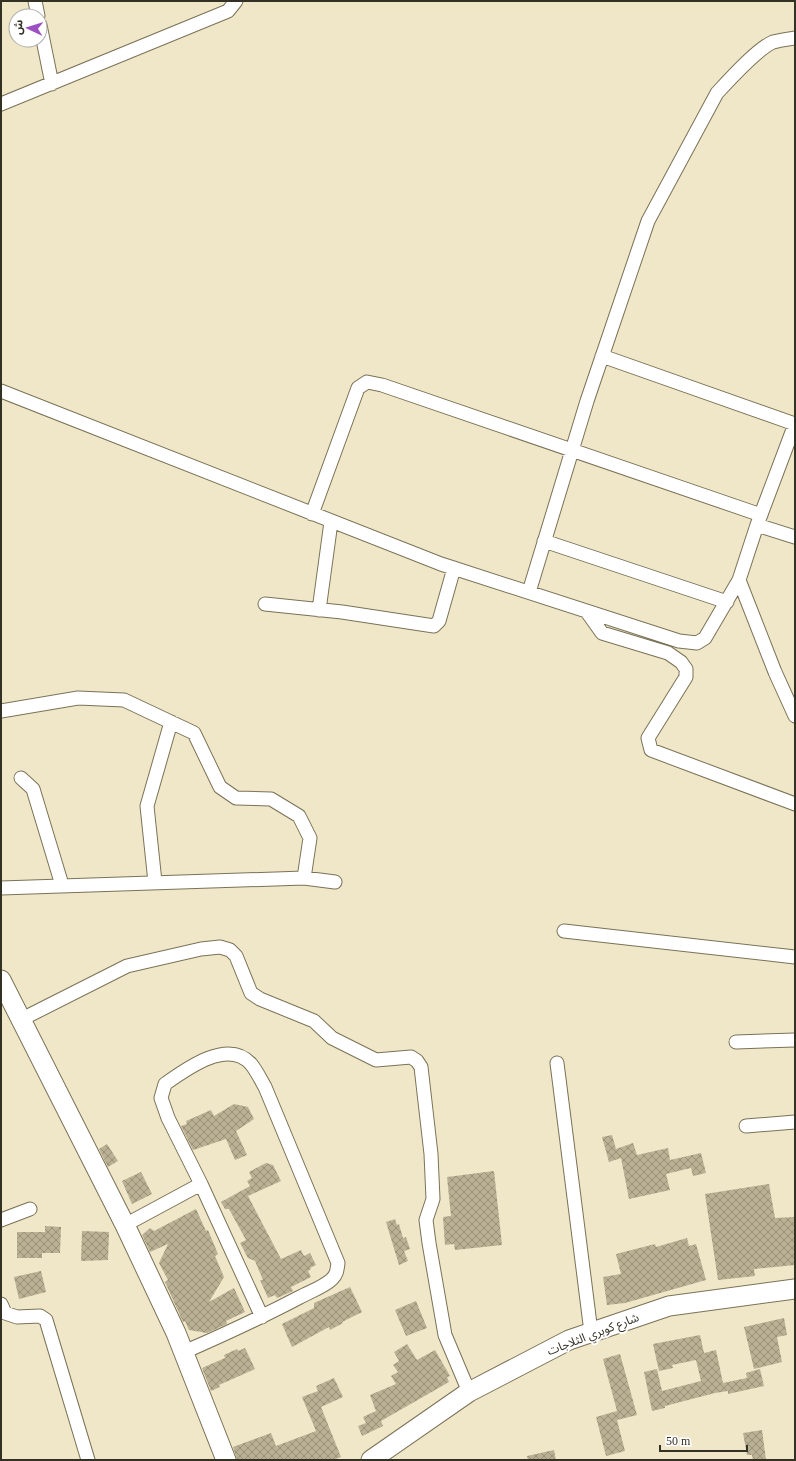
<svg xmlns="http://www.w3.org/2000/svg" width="796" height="1461" font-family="'Times New Roman','Noto Sans Arabic',serif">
  <defs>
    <pattern id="building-cross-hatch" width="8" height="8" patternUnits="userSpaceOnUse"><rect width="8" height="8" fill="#bab194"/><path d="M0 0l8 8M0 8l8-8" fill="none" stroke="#989079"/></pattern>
  </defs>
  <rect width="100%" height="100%" fill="#f0e7c9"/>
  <!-- building -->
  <path fill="url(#building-cross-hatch)" d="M234 1104 248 1107 254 1119 236 1131 247 1155 235 1160 226 1139 193 1150 181 1126 187 1124 186 1121 211 1110 214 1116Z
    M612 1135 616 1149 633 1143 637 1155 668 1148 670 1160 701 1153 706 1173 693 1176 691 1168 666 1174 670 1190 629 1199 621 1158 609 1162 602 1137Z
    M107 1144 118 1161 108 1167 99 1149Z
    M266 1163 273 1165 281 1181 248 1196 281 1259 301 1250 304 1256 310 1253 316 1265 310 1268 311 1269 308 1271 311 1277 291 1287 293 1291 277 1298 275 1295 268 1298 260 1280H263L255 1261 248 1258 240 1243 246 1240 229 1209H225L221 1202 250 1186 247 1181 252 1178 249 1172Z
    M494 1171 502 1245 455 1250 454 1244 445 1245 443 1217 451 1216 447 1177Z
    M141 1172 152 1194 132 1204 122 1181Z
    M769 1184 775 1218 795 1217V1265L754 1269 755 1276 718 1280 705 1194Z
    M196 1209 206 1231 208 1230 218 1254 215 1256 224 1277 209 1302 234 1288 245 1312 226 1321 227 1324 207 1333 189 1330 185 1321 183 1322 165 1282 168 1280 159 1263 168 1244 150 1252 142 1235 150 1228 154 1231Z
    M395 1219 397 1225 399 1224 403 1238 406 1237 410 1249 404 1251 408 1261 399 1265 386 1222Z
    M45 1226 61 1227 60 1253H42V1258H17V1232H45Z
    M82 1231 109 1232 108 1260 81 1261Z
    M687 1238 689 1246 696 1244 706 1280 625 1303 607 1305 603 1277 621 1274 616 1254 655 1244 656 1247Z
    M41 1271 46 1292 19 1299 14 1277Z
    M350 1287 362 1312 342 1322 343 1323 330 1330 329 1327 292 1347 282 1324 314 1308V1303Z
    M416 1301 427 1328 406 1336 395 1310Z
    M784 1318 787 1335 777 1337 782 1362 754 1369 744 1327Z
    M700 1335 704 1353 716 1350 723 1383 747 1378 746 1373 760 1369 764 1386 728 1394V1391L715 1393 665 1406V1408L652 1411 644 1372 657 1369 662 1391 701 1381 696 1360 672 1365 673 1368 659 1371 653 1344Z
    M407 1344 417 1360 435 1350 450 1376 447 1377 449 1382 381 1421 383 1426 362 1436 358 1426 366 1423 363 1417 376 1411 370 1395 396 1384 391 1376 398 1372 393 1365 399 1361 394 1352Z
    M245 1348 255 1369 219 1385 220 1387 211 1391 202 1368 225 1358 224 1355 237 1349 238 1351Z
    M620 1354 637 1415 617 1420 625 1451 606 1456 596 1417 617 1411 603 1359Z
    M334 1378 343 1397 321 1407 341 1457 333 1460H237L233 1447 271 1433 276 1446 316 1431 302 1397 318 1391 316 1386Z
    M762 1430 766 1460H753L752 1455H747L743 1433Z
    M554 1450 556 1460H528L527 1456Z"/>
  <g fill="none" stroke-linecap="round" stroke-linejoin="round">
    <!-- street casing -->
    <g stroke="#7a7257" stroke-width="15">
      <path id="street" d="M35 1 38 16
        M40 25 52 84
        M1 104 228 11 236 1
        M1 391 441 564 679 641 697 643 705 638 739 580 757 525 795 424 602 356
        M312 514 358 388 367 382 382 385 761 515
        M757 525 795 537
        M544 541 727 602
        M739 580 775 672 795 716
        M529 592 587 401 648 221 717 93C730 79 757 49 773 42 780 40 788 39 795 38
        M265 604 342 612 434 626 439 621 454 568
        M319 610 331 522
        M587 612 602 633 668 653 681 662 686 669V677L648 738 651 750 795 804
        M1 711 78 698 124 700 194 733 220 787 236 798 271 799 299 816 310 838 304 878
        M21 778 33 789 62 885
        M155 882 147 806 171 722
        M1 888 304 878 335 882
        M564 931 795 957
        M22 1019 127 966 201 949 220 947 230 950 236 956 251 993 260 999 314 1021 332 1038 376 1060 411 1057 417 1061 421 1067 431 1154 433 1199 426 1220 429 1243 445 1335 469 1392
        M736 1042 795 1040
        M557 1063 591 1332
        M746 1126 795 1122
        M1 1220 30 1209
        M125 1225 201 1184
        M1 1304 5 1313 17 1317 40 1316 46 1320 88 1460
        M184 1352C223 1335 262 1317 300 1297 309 1292 324 1287 332 1279 337 1274 337 1270 338 1263L265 1087C261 1080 256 1070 251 1064 228 1038 186 1069 165 1084L161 1098 168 1118 201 1184 262 1317"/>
    </g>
    <!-- secondary casing -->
    <g stroke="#7a7257" stroke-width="21">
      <path id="secondary" d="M1 980 125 1225 176 1333 226 1460
        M371 1460 469 1392 569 1340 669 1306 795 1289"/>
    </g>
    <!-- street -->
    <use href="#street" stroke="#fff" stroke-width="13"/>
    <!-- secondary -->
    <use href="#secondary" stroke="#fff" stroke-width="19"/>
  </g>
  <g text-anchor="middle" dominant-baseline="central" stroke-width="4" stroke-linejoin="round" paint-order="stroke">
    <!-- street labels -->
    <g font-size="12" fill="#333024" stroke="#fff">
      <text transform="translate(593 1334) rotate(-21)">شارع كوبري الثلاجات</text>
    </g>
  </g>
  <!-- border -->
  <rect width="796" height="1461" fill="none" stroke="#333024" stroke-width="4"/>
  <!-- north arrow -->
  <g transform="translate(28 28) rotate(274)"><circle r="19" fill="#ffffff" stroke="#adaca7"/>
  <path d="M0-3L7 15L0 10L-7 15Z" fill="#9c50c2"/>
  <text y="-6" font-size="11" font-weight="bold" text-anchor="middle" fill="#333024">ش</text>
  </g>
  <!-- scale -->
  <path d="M660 1445v6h87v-6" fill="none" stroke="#333024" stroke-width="2"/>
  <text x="666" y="1445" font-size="12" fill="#333024" stroke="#ffffff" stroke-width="3" paint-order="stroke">50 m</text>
</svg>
